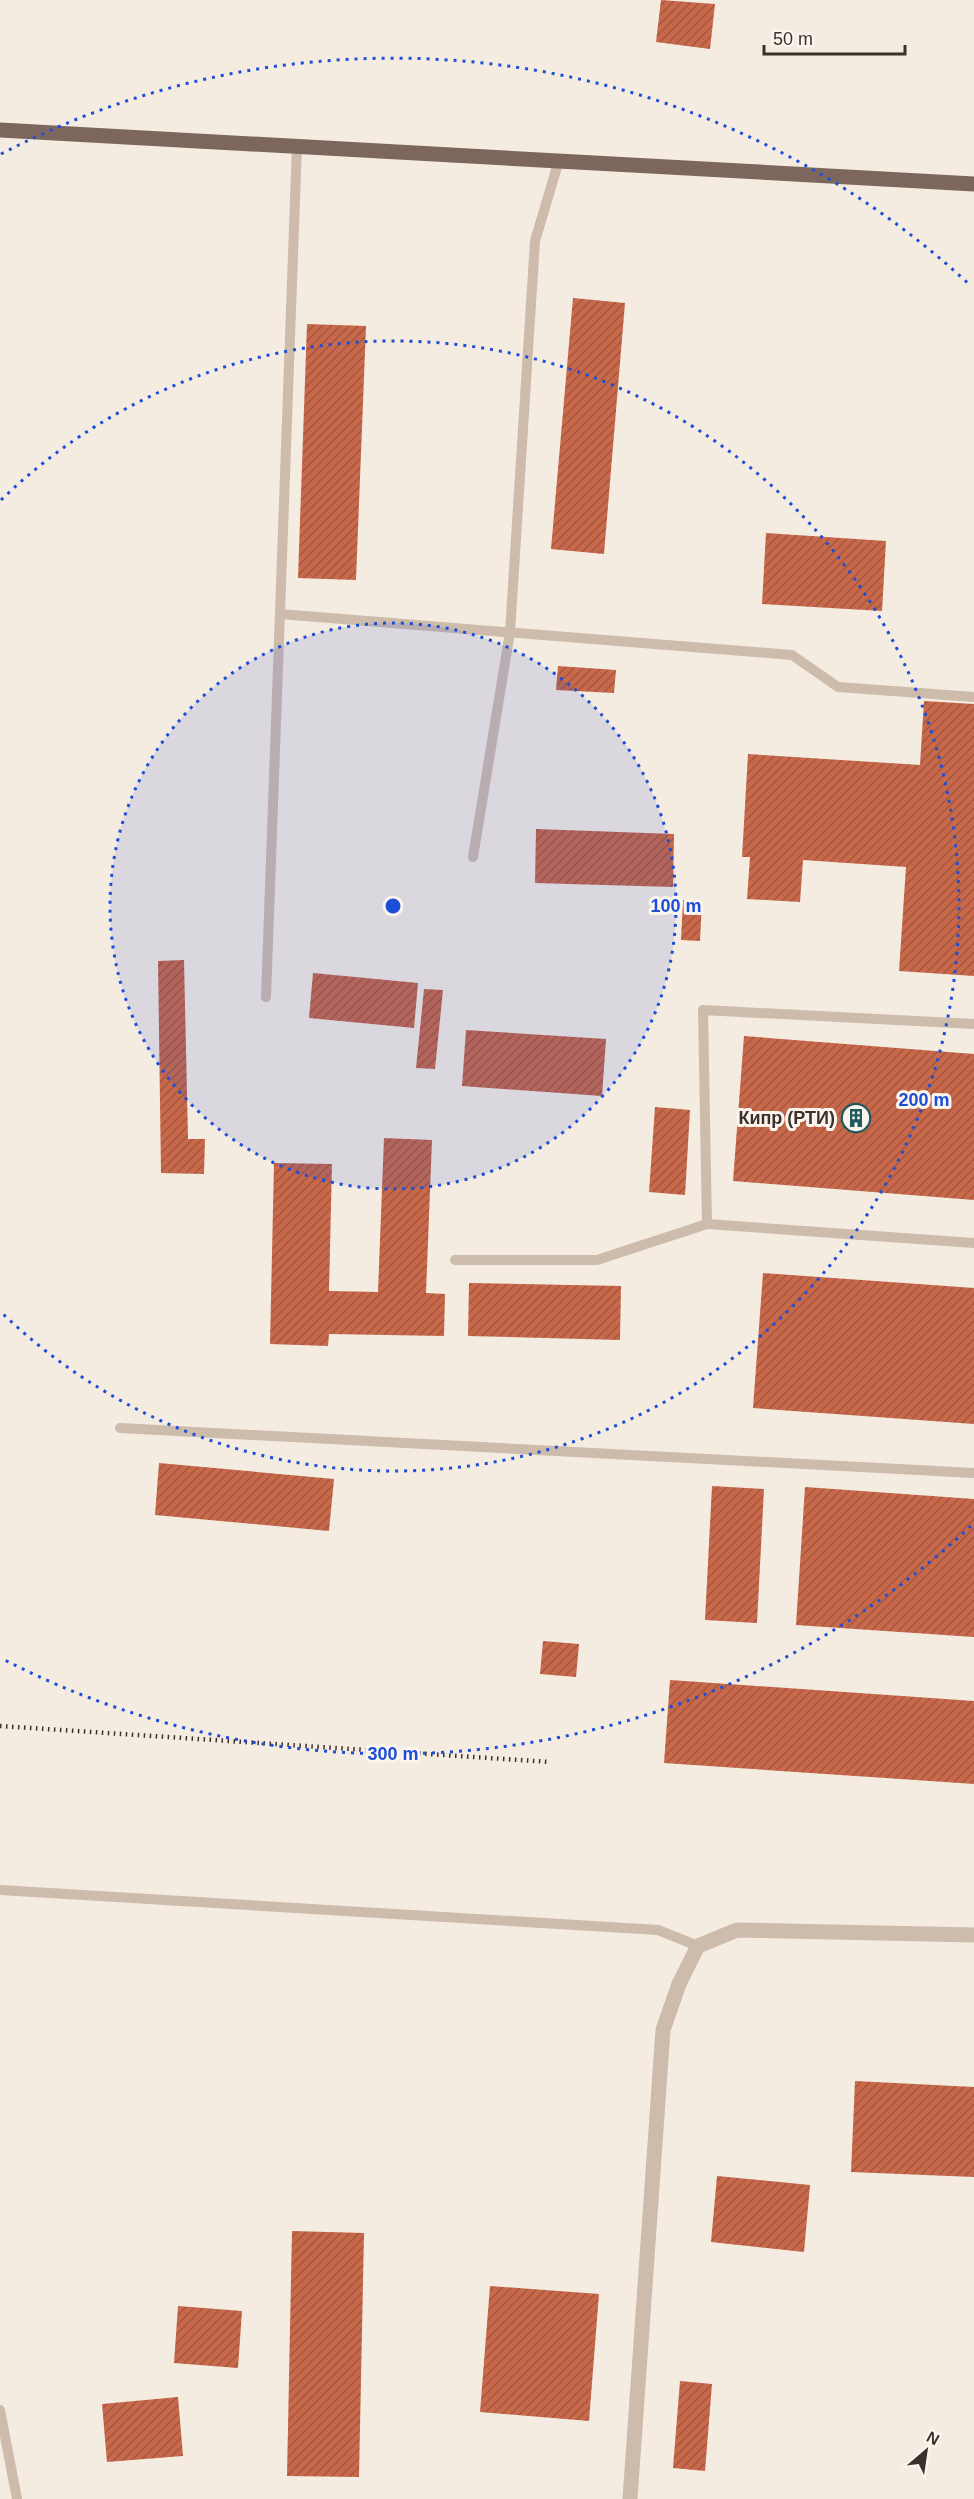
<svg xmlns="http://www.w3.org/2000/svg" width="974" height="2499" font-family="Arial,sans-serif">
  <defs>
    <pattern id="building-hatch" width="6" height="6" patternUnits="userSpaceOnUse" patternTransform="scale(1.5)"><rect width="6" height="6" fill="#c8694b"/><path d="M-1 1l2-2M0 6l6-6M5 7l2-2" fill="none" stroke="#a4573f"/></pattern>
  </defs>
  <rect width="100%" height="100%" fill="#f4ebe1"/>
  <!-- building -->
  <path fill="url(#building-hatch)" d="M661 0 715 4 710 49 656 42Z
    M573 298 625 303 604 554 551 549Z
    M307 324 366 326 356 580 298 578Z
    M766 533 886 541 882 611 762 604Z
    M558 666 616 670 614 693 556 690Z
    M924 701 974 704V976L899 971 906 867 803 860 800 902 747 899 750 857H742L748 754 920 765Z
    M536 829 674 834 673 887 535 883Z
    M683 900 702 901 700 941 681 940Z
    M184 960 188 1139H205L204 1174 161 1173 158 961Z
    M313 973 418 983 414 1028 309 1018Z
    M424 989 443 990 435 1069 416 1068Z
    M466 1030 606 1039 602 1096 462 1086Z
    M744 1036 974 1054V1200L733 1181Z
    M655 1107 690 1110 685 1195 649 1192Z
    M384 1138 432 1140 426 1293 445 1294 444 1336 329 1334 328 1346 270 1344 274 1163 332 1164 329 1291 378 1292Z
    M763 1273 974 1288V1424L753 1408Z
    M469 1283 621 1286 620 1340 468 1336Z
    M159 1463 334 1479 329 1531 155 1515Z
    M712 1486 764 1489 757 1623 705 1620Z
    M805 1487 974 1499V1637L796 1625Z
    M543 1641 579 1644 576 1677 540 1674Z
    M670 1680 974 1701V1784L664 1763Z
    M855 2081 974 2087V2177L851 2172Z
    M717 2176 810 2185 804 2252 711 2242Z
    M292 2231 364 2233 359 2477 287 2476Z
    M490 2286 599 2294 589 2421 480 2412Z
    M178 2306 242 2311 238 2368 174 2363Z
    M680 2381 712 2384 705 2471 673 2468Z
    M178 2397 183 2456 107 2462 102 2404Z"/>
  <g fill="none" stroke-linecap="round" stroke-linejoin="round">
    <!-- lane -->
    <path stroke="#cdbbac" stroke-width="10" d="M280 614 792 655 838 687 974 697
      M473 857 510 632 535 241 559 160
      M266 997 297 145
      M974 1024 703 1010 707 1224 974 1243
      M455 1260H597L707 1224
      M120 1428 974 1473
      M0 1890 658 1930 698 1946
      M0 2410 17 2499"/>
    <!-- street -->
    <path stroke="#cdbbac" stroke-width="15" d="M630 2499 663 2030 679 1984 698 1946 737 1930 974 1935"/>
    <!-- primary -->
    <path stroke="#7d675c" stroke-width="15" d="M0 130 974 184"/>
    <!-- rail -->
    <path stroke="#3b302b" stroke-width="4.5" stroke-dasharray="1.5 4.5" stroke-linecap="butt" d="M0 1726 550 1762"/>
  </g>
  <!-- distance rings -->
  <circle cx="393" cy="906" r="283" fill="#1d4ed8" fill-opacity=".12"/>
  <g fill="none" stroke="#1d4ed8" stroke-width="3" stroke-dasharray="3 6">
    <circle cx="393" cy="906" r="283"/>
    <path d="M1 500A565 565 0 1 1 1 1312"/>
    <path d="M971 1526A848 848 0 0 1 1 1658M1 154A848 848 0 0 1 971 286"/>
  </g>
  <!-- icons -->
  <defs>
    <g id="building-ring" transform="scale(1.5)"><circle r="9.5" fill="#fbf5ee" stroke="#1f5a5e" stroke-width="1.5"/><path d="M-4-6H4V6H1V3H-1V6H-4ZM-2.5-4.3h1.7v1.8h-1.7ZM.8-4.3h1.7v1.8H.8ZM-2.5-1h1.7V.8h-1.7ZM.8-1h1.7V.8H.8Z" fill="#1f5a5e"/></g>
  </defs>
  <g fill-rule="evenodd">
    <use href="#building-ring" x="856" y="1118"/>
  </g>
  <g text-anchor="middle" dominant-baseline="central" stroke-width="6" stroke-linejoin="round" paint-order="stroke">
    <!-- poi labels -->
    <g font-size="18" font-weight="bold" fill="#3b302b" stroke="#fbf5ee" text-anchor="end">
      <text x="835" y="1118">Кипр (РТИ)</text>
    </g>
  </g>
  <circle cx="393" cy="906" r="9" fill="#1d4ed8" stroke="#fbf5ee" stroke-width="3"/>
  <g font-size="18" text-anchor="middle" font-weight="bold" fill="#1d4ed8" stroke="#fbf5ee" stroke-width="6" stroke-linejoin="round" paint-order="stroke">
    <text x="676" y="912">100 m</text>
    <text x="924" y="1106">200 m</text>
    <text x="393" y="1760">300 m</text>
  </g>
  <!-- north arrow -->
  <g transform="translate(926 2451) rotate(29)" stroke="#fbf5ee" stroke-width="4.5" paint-order="stroke">
  <path d="M0-4.5L10 22L0 15L-10 22Z" fill="#3b302b"/>
  <text y="-9" font-size="16" font-weight="bold" text-anchor="middle" fill="#3b302b">N</text>
  </g>
  <!-- scale -->
  <path d="M764 45v9h141v-9" fill="none" stroke="#3b302b" stroke-width="3"/>
  <text x="773" y="45" font-size="18" fill="#3b302b" stroke="#fbf5ee" stroke-width="4.5" paint-order="stroke">50 m</text>
</svg>
